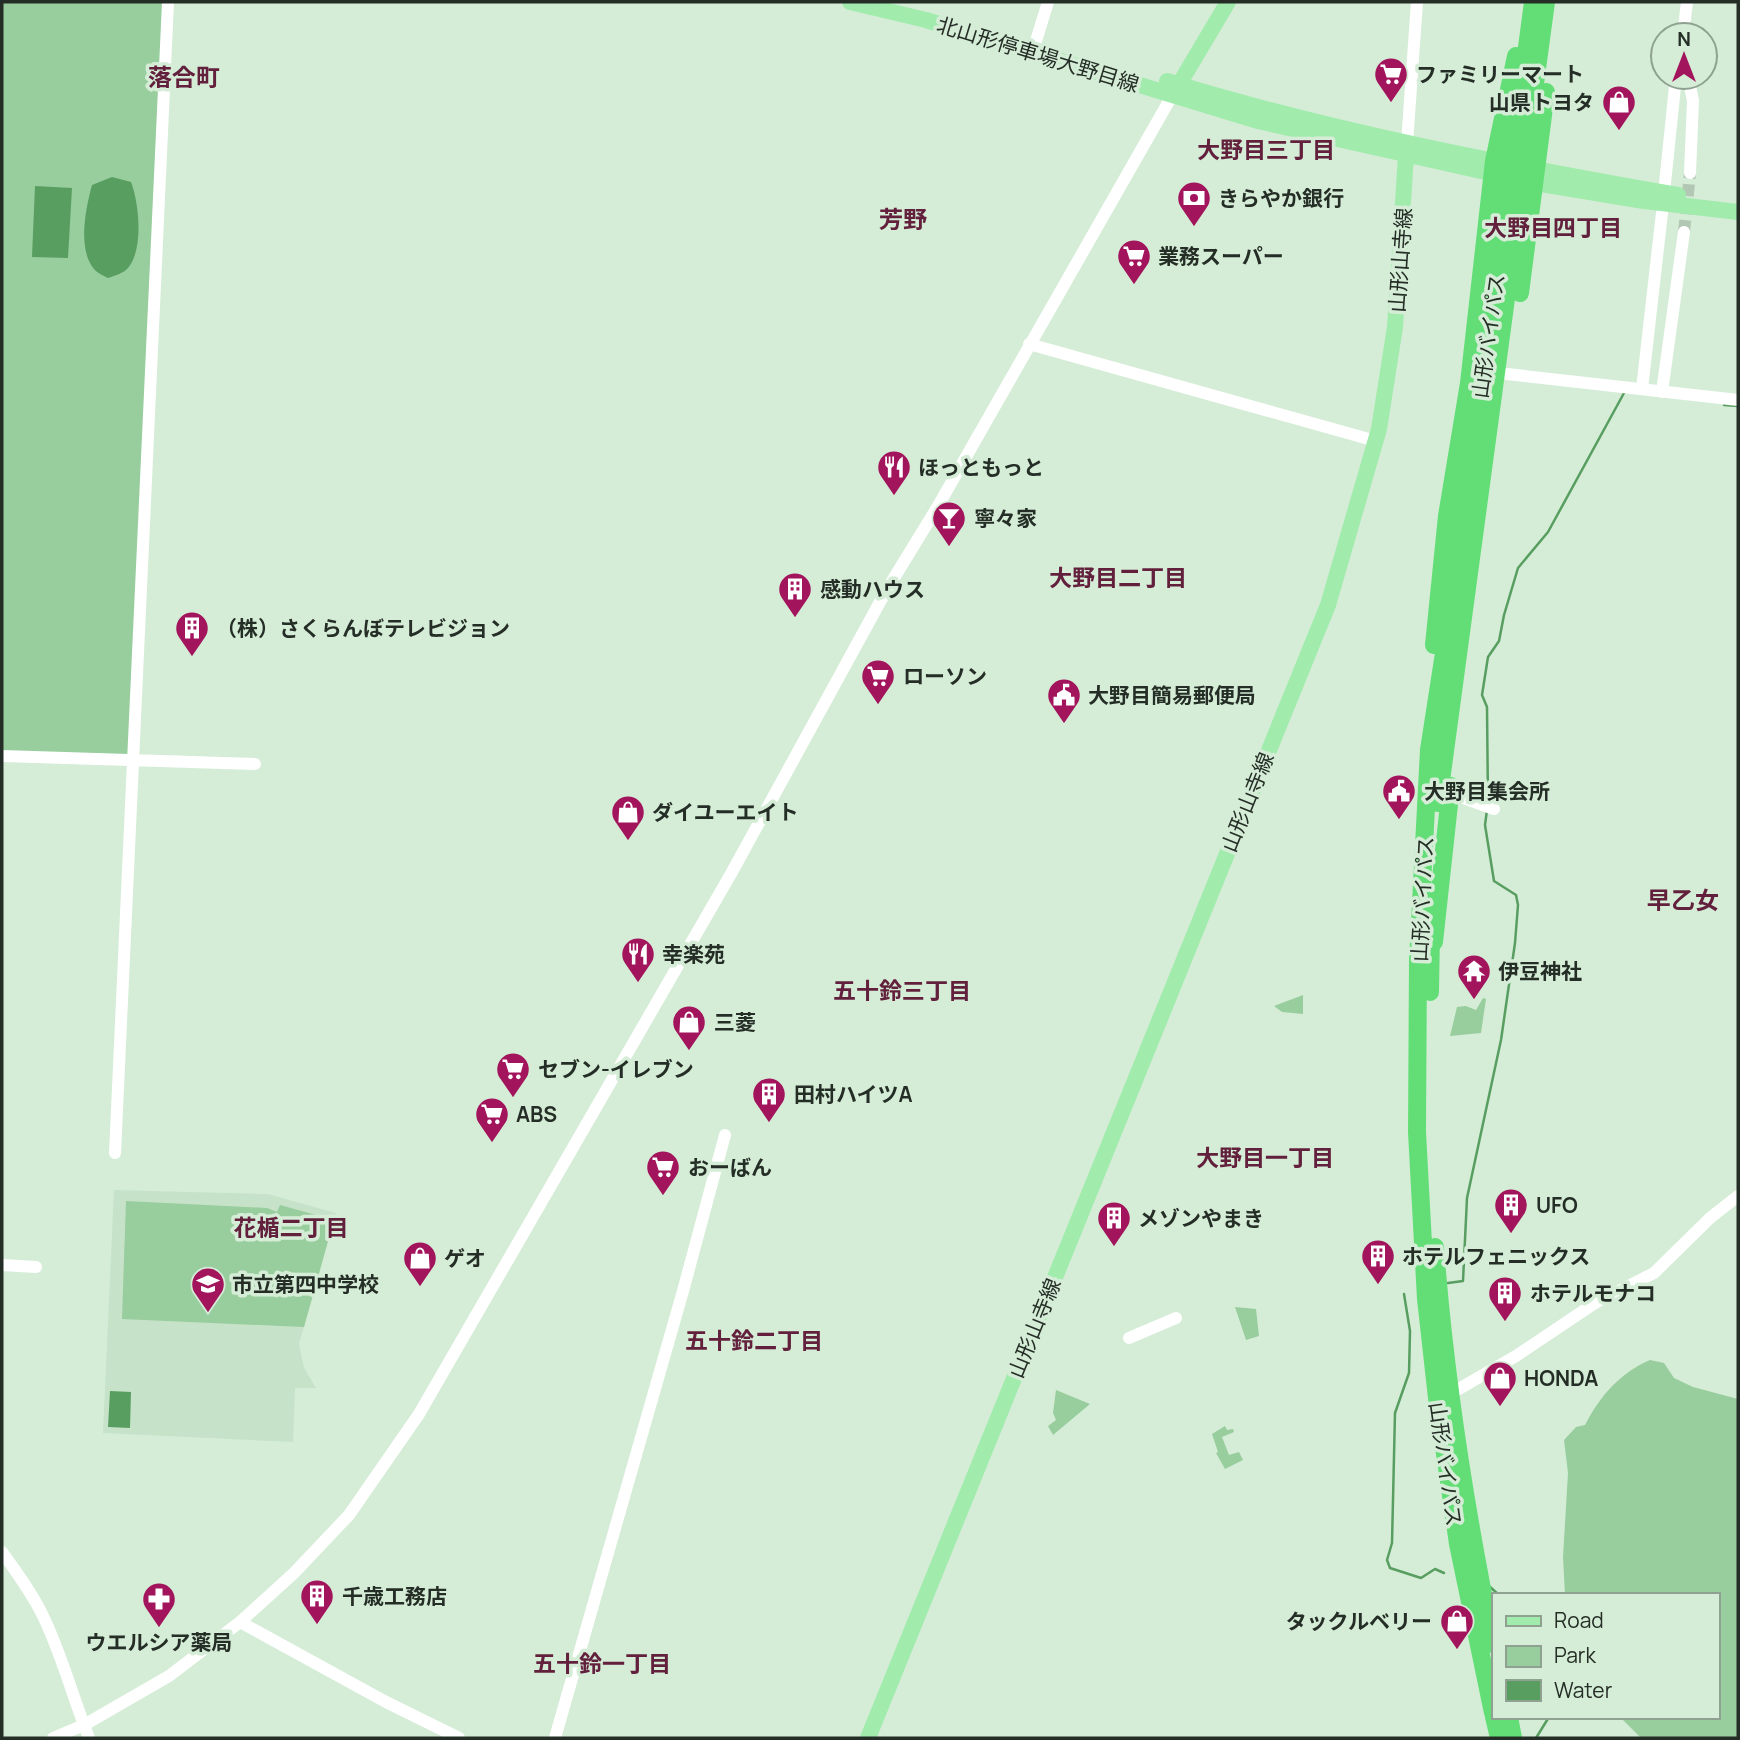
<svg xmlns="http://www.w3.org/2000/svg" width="1740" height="1740" font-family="Manrope,'Noto Sans JP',sans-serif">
  <rect width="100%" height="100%" fill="#d5edd7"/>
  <!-- built -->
  <path fill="#c6e2c8" d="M114 1190 268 1194 336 1213 299 1344 304 1368 316 1388H295L293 1442 103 1433Z"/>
  <!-- green -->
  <path fill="#98cd9d" d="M2 2H168L133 760 2 756Z
    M1303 995V1014L1282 1012 1274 1006Z
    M1483 998 1486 999 1481 1033 1450 1036 1457 1007 1466 1006 1476 1010Z
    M126 1201 267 1208 277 1212 280 1205 334 1220 304 1327 122 1319Z
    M1235 1307 1256 1309 1259 1336 1246 1340Z
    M1650 1360 1664 1363 1674 1378 1693 1387 1738 1399V1738H1641L1620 1717H1717V1595H1565L1563 1557 1568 1473 1564 1440 1576 1427 1585 1425C1600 1396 1620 1373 1650 1360Z
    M1056 1390 1090 1404 1053 1435 1048 1426 1056 1420 1053 1413Z
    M1225 1426 1227 1430 1233 1429 1234 1432 1222 1437 1229 1455 1239 1452 1243 1460 1225 1469 1216 1453 1218 1452 1212 1434Z"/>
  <!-- water -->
  <path fill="#589e61" d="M112 177 131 182C139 203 144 249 128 268 124 273 114 276 108 278 104 276 97 273 94 269 77 249 86 207 92 185Z
    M35 186 72 188 68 258 32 257Z
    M110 1391 131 1392 130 1428 108 1427Z"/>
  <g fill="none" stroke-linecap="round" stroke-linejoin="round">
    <!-- stream -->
    <path stroke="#589e61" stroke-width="2.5" d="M1724 405 1738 406
      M1488 804 1487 707 1482 695 1488 657 1499 641 1504 615 1518 568 1548 532 1624 393
      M1448 1283 1463 1281 1467 1198 1501 1040 1515 943 1518 905 1516 895 1494 881 1485 825 1487 810
      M1404 1294 1410 1331 1409 1373 1395 1413 1392 1543 1387 1560 1390 1568 1421 1578 1435 1569 1444 1573
      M1489 1586 1499 1595
      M1536 1738 1549 1717"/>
    <!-- minor-tunnel -->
    <path stroke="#b2c7b4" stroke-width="12" stroke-dasharray="12 6" stroke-linecap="butt" d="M1684 232 1690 173"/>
    <!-- minor -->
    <path stroke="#fff" stroke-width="12" d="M1683 35 1687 2
      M1036 41 1048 2
      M1688 77 1693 101 1690 173
      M1407 143 1417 2
      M1664 193 1676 77
      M1029 344 1376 441
      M1507 374 1738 400
      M1642 389 1663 204
      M1662 392 1684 232
      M2 756 255 764
      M1450 793 1494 809
      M115 1153 168 2
      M2 1265 36 1267
      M1129 1338 1176 1318
      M1450 1394 1516 1356 1595 1303 1654 1273 1710 1218 1738 1196
      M2 1552C17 1573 32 1593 43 1616 62 1655 73 1698 89 1738
      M240 1622 386 1702 459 1738
      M53 1738 84 1725 169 1676 240 1622 294 1573 349 1515 419 1414 732 872 886 591 938 506 1173 94
      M555 1738 683 1291 725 1135"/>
    <!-- major -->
    <path stroke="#a1ebad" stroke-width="16" d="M850 2 926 20 1258 121 1535 183 1644 201 1738 212
      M1167 81C1334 132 1506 165 1678 195
      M1174 93 1228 2
      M868 1738 1328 605 1379 429 1395 327 1406 155"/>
    <!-- highway -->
    <path stroke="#63de77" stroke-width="18" d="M1520 293 1546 92
      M1434 645 1447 516 1469 383 1494 161 1516 56
      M1438 803 1546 2
      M1434 942 1451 786
      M1430 992 1431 932
      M1435 1247C1445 1381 1466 1513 1493 1644
      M1493 1713 1458 1544 1437 1398 1426 1299 1417 1132 1418 960 1429 750 1462 537 1533 2
      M1494 1717 1499 1738
      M1509 1717 1513 1738"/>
  </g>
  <!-- icons -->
  <defs>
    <g id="supermarket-pin" transform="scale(1.75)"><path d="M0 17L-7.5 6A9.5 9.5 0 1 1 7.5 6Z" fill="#a2145c" stroke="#d5edd7"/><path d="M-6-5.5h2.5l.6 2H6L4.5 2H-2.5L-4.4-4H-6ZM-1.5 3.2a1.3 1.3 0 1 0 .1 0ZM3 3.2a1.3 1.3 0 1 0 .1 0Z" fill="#fff"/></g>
    <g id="shop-pin" transform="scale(1.75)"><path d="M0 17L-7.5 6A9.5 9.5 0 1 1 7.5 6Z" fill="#a2145c" stroke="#d5edd7"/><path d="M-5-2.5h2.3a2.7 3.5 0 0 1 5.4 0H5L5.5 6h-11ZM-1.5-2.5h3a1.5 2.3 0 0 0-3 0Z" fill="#fff"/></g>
    <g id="bank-pin" transform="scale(1.75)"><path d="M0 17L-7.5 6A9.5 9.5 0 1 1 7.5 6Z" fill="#a2145c" stroke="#d5edd7"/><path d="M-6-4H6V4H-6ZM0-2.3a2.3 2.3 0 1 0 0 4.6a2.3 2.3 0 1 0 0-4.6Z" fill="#fff"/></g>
    <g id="restaurant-pin" transform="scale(1.75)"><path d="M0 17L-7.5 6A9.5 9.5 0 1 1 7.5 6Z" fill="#a2145c" stroke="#d5edd7"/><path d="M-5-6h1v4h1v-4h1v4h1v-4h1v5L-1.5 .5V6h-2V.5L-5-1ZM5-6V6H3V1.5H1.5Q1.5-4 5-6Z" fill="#fff"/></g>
    <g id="bar-pin" transform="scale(1.75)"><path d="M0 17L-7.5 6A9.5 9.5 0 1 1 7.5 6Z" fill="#a2145c" stroke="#d5edd7"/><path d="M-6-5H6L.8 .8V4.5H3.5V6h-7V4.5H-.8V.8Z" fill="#fff"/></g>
    <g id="building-pin" transform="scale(1.75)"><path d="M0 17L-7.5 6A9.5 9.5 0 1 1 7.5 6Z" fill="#a2145c" stroke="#d5edd7"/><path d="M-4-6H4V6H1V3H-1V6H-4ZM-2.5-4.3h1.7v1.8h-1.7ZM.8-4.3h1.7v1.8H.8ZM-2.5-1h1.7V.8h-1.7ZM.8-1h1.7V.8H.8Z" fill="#fff"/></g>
    <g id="civic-pin" transform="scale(1.75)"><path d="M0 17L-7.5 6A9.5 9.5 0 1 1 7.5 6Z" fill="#a2145c" stroke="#d5edd7"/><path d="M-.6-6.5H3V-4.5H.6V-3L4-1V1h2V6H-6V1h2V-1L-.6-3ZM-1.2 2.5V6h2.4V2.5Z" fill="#fff"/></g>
    <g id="temple-pin" transform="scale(1.75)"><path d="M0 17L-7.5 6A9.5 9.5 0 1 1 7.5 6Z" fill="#a2145c" stroke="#d5edd7"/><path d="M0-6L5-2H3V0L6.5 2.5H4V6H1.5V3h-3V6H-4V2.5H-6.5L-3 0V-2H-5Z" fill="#fff"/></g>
    <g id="school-pin" transform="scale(1.75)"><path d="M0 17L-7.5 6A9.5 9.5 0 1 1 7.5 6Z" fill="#a2145c" stroke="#d5edd7"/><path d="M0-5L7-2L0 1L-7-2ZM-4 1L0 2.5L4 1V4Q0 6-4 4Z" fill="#fff"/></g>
    <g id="pharmacy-pin" transform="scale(1.75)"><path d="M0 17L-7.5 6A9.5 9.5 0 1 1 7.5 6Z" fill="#a2145c" stroke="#d5edd7"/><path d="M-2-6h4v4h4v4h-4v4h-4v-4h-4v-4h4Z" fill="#fff"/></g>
  </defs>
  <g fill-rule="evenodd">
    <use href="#supermarket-pin" x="1391" y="74"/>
    <use href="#shop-pin" x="1619" y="102"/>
    <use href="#bank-pin" x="1194" y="198"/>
    <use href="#supermarket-pin" x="1134" y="256"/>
    <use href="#restaurant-pin" x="894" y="467"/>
    <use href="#bar-pin" x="949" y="518"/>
    <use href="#building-pin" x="795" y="589"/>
    <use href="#building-pin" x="192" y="628"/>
    <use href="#supermarket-pin" x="878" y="676"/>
    <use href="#civic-pin" x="1064" y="695"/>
    <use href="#civic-pin" x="1399" y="791"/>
    <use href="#shop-pin" x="628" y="812"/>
    <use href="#restaurant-pin" x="638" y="954"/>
    <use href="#temple-pin" x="1474" y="971"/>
    <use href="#shop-pin" x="689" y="1022"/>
    <use href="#supermarket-pin" x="513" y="1069"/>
    <use href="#building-pin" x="769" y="1094"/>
    <use href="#supermarket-pin" x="492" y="1114"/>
    <use href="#supermarket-pin" x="663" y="1167"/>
    <use href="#building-pin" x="1511" y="1205"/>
    <use href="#building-pin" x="1114" y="1218"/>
    <use href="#building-pin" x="1378" y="1256"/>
    <use href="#shop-pin" x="420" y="1258"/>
    <use href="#school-pin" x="208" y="1284"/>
    <use href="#building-pin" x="1505" y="1293"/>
    <use href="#shop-pin" x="1500" y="1378"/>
    <use href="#building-pin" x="317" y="1596"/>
    <use href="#pharmacy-pin" x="159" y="1599"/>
    <use href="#shop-pin" x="1457" y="1621"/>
  </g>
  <g text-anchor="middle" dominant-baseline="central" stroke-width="7" stroke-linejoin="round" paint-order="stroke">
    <!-- street labels -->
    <g font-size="21" fill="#252e26" stroke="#d5edd7">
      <text transform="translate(1038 54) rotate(17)">北山形停車場大野目線</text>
      <text transform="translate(1400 260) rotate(-86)">山形山寺線</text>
      <text transform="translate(1488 336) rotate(-82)">山形バイパス</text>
      <text transform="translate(1247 802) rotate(-68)">山形山寺線</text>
      <text transform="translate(1422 899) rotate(-87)">山形バイパス</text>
      <text transform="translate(1034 1328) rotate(-68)">山形山寺線</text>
      <text transform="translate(1446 1464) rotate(82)">山形バイパス</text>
    </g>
    <!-- poi labels -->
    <g font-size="21" font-weight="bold" fill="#252e26" stroke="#d5edd7" text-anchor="start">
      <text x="1416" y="74">ファミリーマート</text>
      <text x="1594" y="102" text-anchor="end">山県トヨタ</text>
      <text x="1218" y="198">きらやか銀行</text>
      <text x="1158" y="256">業務スーパー</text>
      <text x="918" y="467">ほっともっと</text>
      <text x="974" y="518">寧々家</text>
      <text x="820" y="589">感動ハウス</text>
      <text x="216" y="628">（株）さくらんぼテレビジョン</text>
      <text x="903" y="676">ローソン</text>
      <text x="1088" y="695">大野目簡易郵便局</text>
      <text x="1424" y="791">大野目集会所</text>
      <text x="652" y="812">ダイユーエイト</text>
      <text x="662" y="954">幸楽苑</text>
      <text x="1498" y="971">伊豆神社</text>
      <text x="714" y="1022">三菱</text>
      <text x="538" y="1069">セブン-イレブン</text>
      <text x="794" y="1094">田村ハイツA</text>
      <text x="516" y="1114">ABS</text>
      <text x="688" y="1167">おーばん</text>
      <text x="1536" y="1205">UFO</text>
      <text x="1138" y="1218">メゾンやまき</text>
      <text x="1402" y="1256">ホテルフェニックス</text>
      <text x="444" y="1258">ゲオ</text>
      <text x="232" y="1284">市立第四中学校</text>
      <text x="1530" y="1293">ホテルモナコ</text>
      <text x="1524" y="1378">HONDA</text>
      <text x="342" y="1596">千歳工務店</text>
      <text x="1432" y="1621" text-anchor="end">タックルベリー</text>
      <text x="159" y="1642" text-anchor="middle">ウエルシア薬局</text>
    </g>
    <!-- neighbourhood labels -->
    <g font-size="23" font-weight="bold" fill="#62203d" stroke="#d5edd7">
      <text x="1266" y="149">大野目三丁目</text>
      <text x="1553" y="227">大野目四丁目</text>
      <text x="1118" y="577">大野目二丁目</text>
      <text x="902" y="990">五十鈴三丁目</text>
      <text x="1265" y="1157">大野目一丁目</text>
      <text x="291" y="1227">花楯二丁目</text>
      <text x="754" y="1340">五十鈴二丁目</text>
      <text x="602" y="1663">五十鈴一丁目</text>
    </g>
    <!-- quarter labels -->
    <g font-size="24" font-weight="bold" fill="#62203d" stroke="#d5edd7">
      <text x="184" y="76">落合町</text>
      <text x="903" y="218">芳野</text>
      <text x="1683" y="899">早乙女</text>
    </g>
  </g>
  <!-- border -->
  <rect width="1740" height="1740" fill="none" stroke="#252e26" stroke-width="7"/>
  <!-- legend -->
  <rect x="1492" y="1593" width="228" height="126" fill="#d5edd7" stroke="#8fa190" stroke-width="2"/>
  <rect x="1506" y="1616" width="35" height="10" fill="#a1ebad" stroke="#8fa190" stroke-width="2"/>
  <text x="1554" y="1628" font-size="21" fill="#252e26">Road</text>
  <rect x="1506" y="1646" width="35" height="21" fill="#98cd9d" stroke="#8fa190" stroke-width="2"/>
  <text x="1554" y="1663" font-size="21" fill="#252e26">Park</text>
  <rect x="1506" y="1680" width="35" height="21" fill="#589e61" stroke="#8fa190" stroke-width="2"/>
  <text x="1554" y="1698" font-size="21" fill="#252e26">Water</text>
  <!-- north arrow -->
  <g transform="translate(1684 56)"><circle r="33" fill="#d5edd7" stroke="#8fa190" stroke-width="2"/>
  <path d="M0-5L12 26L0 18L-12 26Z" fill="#a2145c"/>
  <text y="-10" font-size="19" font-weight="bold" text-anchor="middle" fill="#252e26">N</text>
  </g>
</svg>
